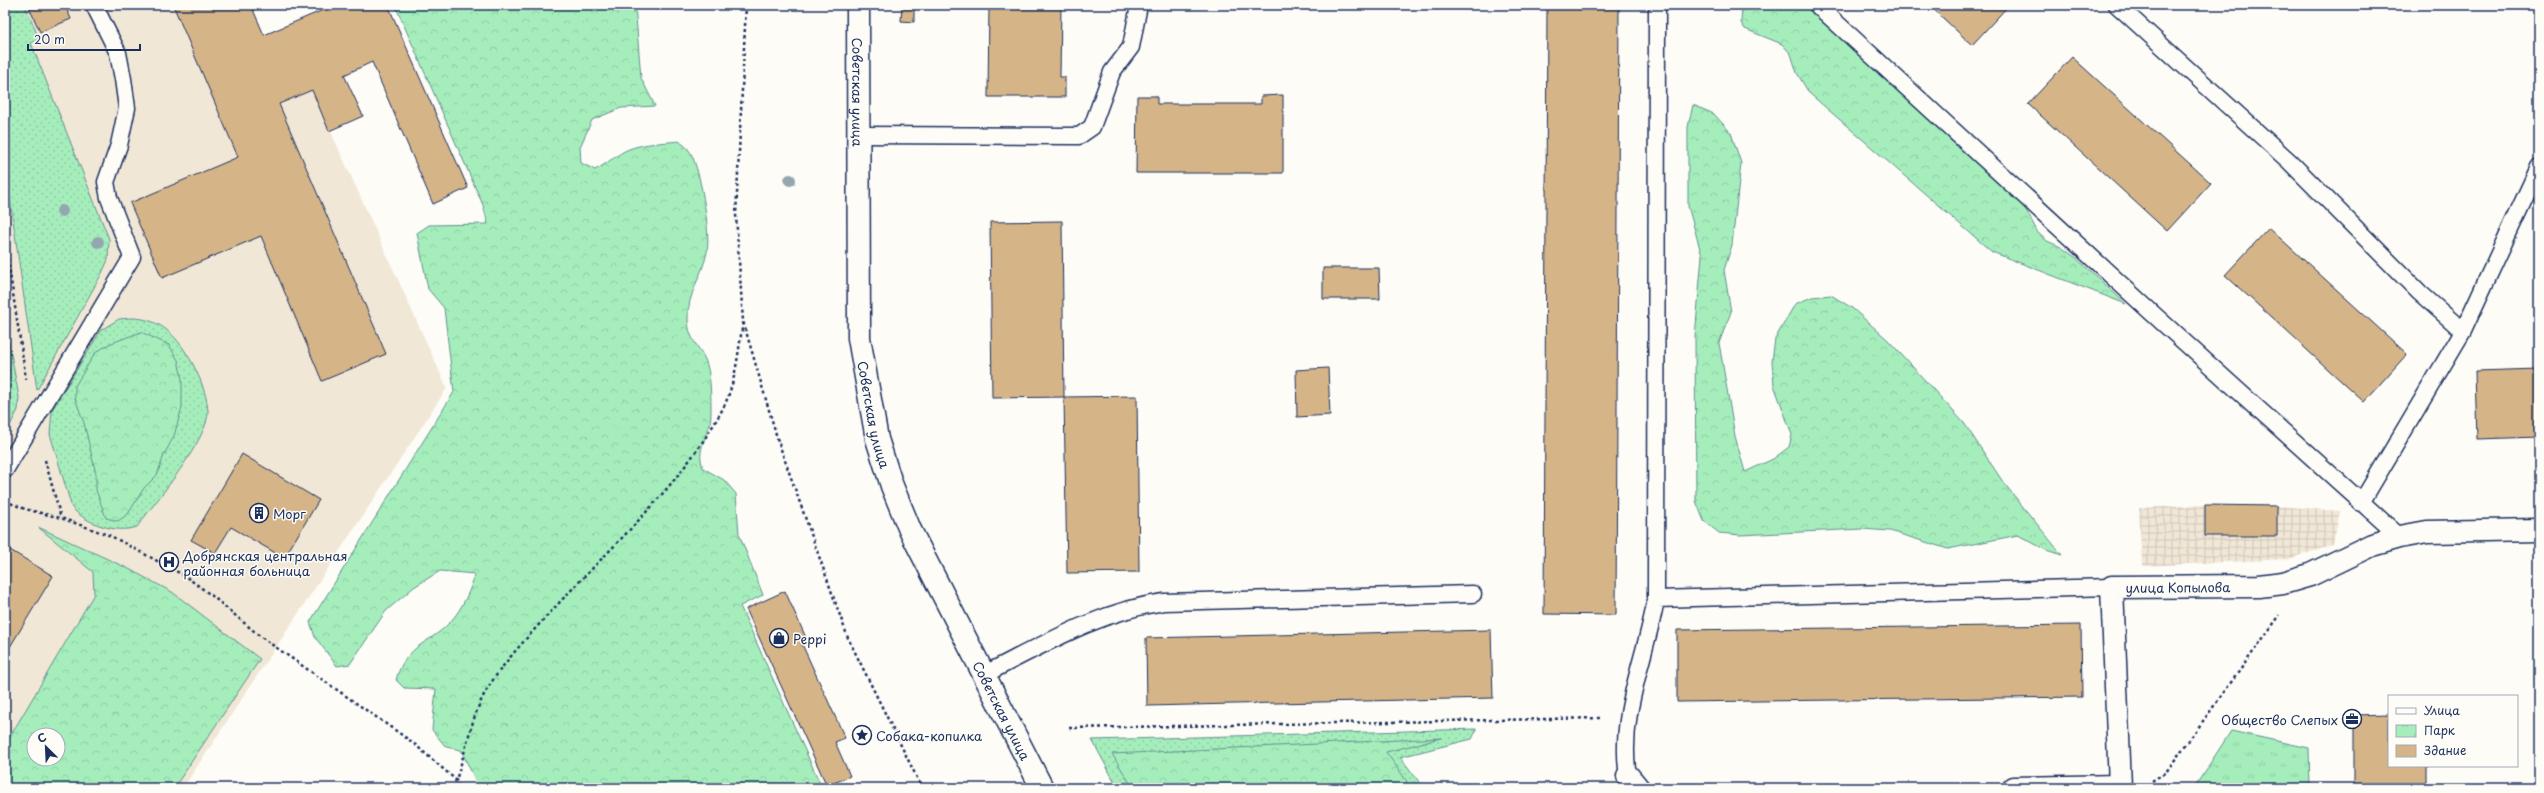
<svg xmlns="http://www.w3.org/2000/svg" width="2544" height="793" font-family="'Playpen Sans',sans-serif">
  <defs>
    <pattern id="industrial-grid" width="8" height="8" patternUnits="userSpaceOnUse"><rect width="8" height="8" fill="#f1e7d6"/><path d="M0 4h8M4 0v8" fill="none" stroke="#cec6ba"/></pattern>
    <pattern id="grass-dots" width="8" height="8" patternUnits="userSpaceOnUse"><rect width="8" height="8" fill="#a5eebc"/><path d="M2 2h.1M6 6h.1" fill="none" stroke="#8dcca4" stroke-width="1.8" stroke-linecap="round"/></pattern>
    <pattern id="forest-crowns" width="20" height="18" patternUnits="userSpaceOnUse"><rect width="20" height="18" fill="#a5eebc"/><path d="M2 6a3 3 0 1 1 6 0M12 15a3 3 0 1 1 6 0" fill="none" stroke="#8dcca4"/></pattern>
    <pattern id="park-tufts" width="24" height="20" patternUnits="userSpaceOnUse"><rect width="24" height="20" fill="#a5eebc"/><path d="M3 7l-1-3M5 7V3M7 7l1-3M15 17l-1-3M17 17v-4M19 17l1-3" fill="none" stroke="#8dcca4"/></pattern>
  </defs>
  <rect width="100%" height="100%" fill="#fdfcf7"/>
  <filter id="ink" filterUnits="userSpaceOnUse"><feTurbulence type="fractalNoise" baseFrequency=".025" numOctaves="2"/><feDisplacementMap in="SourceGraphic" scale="8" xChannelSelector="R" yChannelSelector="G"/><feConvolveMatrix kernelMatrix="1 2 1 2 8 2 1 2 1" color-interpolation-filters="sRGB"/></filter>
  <g filter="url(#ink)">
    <!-- built -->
    <path fill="#f1e7d6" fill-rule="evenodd" d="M5 5H251L264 35 279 104 312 90 447 388 183 788H5ZM34 735H58V759H34Z"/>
    <!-- industrial -->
    <path fill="url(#industrial-grid)" d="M2205 505 2277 506 2340 511 2333 545 2288 559 2142 566 2139 508Z"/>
    <!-- grass -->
    <path fill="url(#grass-dots)" stroke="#608e8d" d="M5 5H25L39 39 31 43 109 239 108 260 102 273 37 390 5 163Z
      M131 318C156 318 172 331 185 351 196 367 207 392 208 411 209 439 155 502 137 527 116 534 87 524 72 508L50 434 52 410 101 330 119 319Z
      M5 322 19 397 18 410 5 435V418L11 403 5 385Z
      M1477 729 1472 739 1400 757 1424 788H1118L1092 740Z"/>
    <!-- forest -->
    <path fill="url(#forest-crowns)" stroke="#608e8d" fill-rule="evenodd" d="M395 5H635L641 78 655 106 621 108 592 120 580 147 581 163 595 170C607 164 617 154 629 149 645 143 662 143 679 141 682 144 686 146 688 149 700 163 711 233 707 252 703 274 687 295 688 318 688 342 702 347 707 365 711 379 711 399 711 413 711 435 695 446 703 468L724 480 736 494 739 534 763 595 740 606 822 788H479L461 750 446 747 432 730 436 689 404 688 396 680C406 643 430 645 451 621 462 609 471 589 475 574L440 571 414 587 386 611 350 664 337 666 315 637 310 622 454 392 444 308 428 289 417 233 429 225 488 224 483 205Z
      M1742 5H1794L1816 11 2024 206 2038 233 2047 241 2061 247 2075 257 2126 304 1992 252 1809 93 1797 73 1791 54 1782 44 1745 29 1741 23Z
      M1693 105 1714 114 1731 133 1741 163 1732 245 1724 270 1731 312 1719 343 1735 436 1745 472 1773 459 1789 447 1792 435 1774 385 1772 361 1775 339 1795 304 1812 297 1831 295 1852 308 1888 340 1964 423 2003 482 2062 555 2046 550 2018 535 1948 549 1890 531 1862 529 1740 535 1719 533 1704 521 1696 501 1695 337 1702 256 1688 206V127Z
      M141 332 169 345 178 360 182 379V407L174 436 164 455 157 475 144 488 128 514 118 521 106 518 96 490V474L84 423 75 398V386L95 353 109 344Z
      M5 385 11 403 5 418Z
      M38 527 127 568 172 592 260 659 174 788H5V745L94 594 93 572ZM34 735H58V759H34Z
      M1441 738 1386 752 1406 780 1408 788H1133L1112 754Z"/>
    <!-- park -->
    <path fill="url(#park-tufts)" stroke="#608e8d" d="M2231 731 2309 748 2310 788H2194Z"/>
    <!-- building -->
    <path fill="#d5b588" stroke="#1b2f5e" d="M28 5H65L71 19 40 32Z
      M173 5H251L264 35 335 5H388L468 188 433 204 372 62 344 75 363 116 329 131 312 90 279 104 386 354 322 381 261 236 162 278 130 203 238 157Z
      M902 5H914V22L901 21Z
      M989 5H1061L1060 77H1065V97H988Z
      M1547 5H1619L1616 615 1544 614Z
      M1929 5H2009L1972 45Z
      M2072 57 2211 183 2167 231 2028 104Z
      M1283 95V173H1136L1137 96H1157V104H1261V96Z
      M1062 221 1064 397 992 398 990 222Z
      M2269 228 2407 354 2364 402 2225 275Z
      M1323 268H1379L1380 299H1323Z
      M1328 368 1330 415 1297 417 1296 370Z
      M2539 369V437L2477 439 2475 371Z
      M1137 396 1139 572 1067 573 1064 397Z
      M242 454 319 500 284 558 231 527 215 553 191 540Z
      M2205 505 2277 506V536H2205Z
      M5 547 53 576 5 655Z
      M785 591 807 640 801 642 845 738 835 742 850 776 827 786 746 609Z
      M2081 625 2082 697 1677 702V630Z
      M1491 630 1493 698 1147 706 1146 638Z
      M2389 714V766H2427V788H2354V715Z"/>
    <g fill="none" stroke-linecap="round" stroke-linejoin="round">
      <!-- lane casing -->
      <g stroke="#1b2f5e" stroke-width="19">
        <path id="lane" d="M1817 5 2151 312 2400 537
          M2117 5 2289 161 2420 293 2463 331 2361 503
          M858 135 1079 136 1092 127 1112 72 1131 47 1139 5
          M2463 331 2539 167
          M5 470 132 257 109 198 106 182 119 145 127 108 123 79 118 53 94 5
          M1656 599 1657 5
          M983 675C1041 646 1099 611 1164 602L1473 594
          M1628 776C1618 715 1646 658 1656 599L2112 587"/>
      </g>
      <!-- street casing -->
      <g stroke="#1b2f5e" stroke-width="25">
        <g id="street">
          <path id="s1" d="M858 5 859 338 877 439 892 486 910 530 1042 788"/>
          <path d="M1628 776 1638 788"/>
          <path id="s2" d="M2014 788 2120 786 2112 587 2259 586 2283 583 2310 575 2372 545 2400 537 2427 532 2539 530"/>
        </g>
      </g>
      <!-- path -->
      <path stroke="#1b2f5e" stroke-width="2.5" stroke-dasharray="3 3" stroke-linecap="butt" d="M746 5 736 215 743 321 778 441 848 638 922 788
        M5 241 26 379
        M45 460 61 518
        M5 501 25 509 61 518 111 536 185 576 211 595 261 637 412 742 456 780 459 788
        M1069 728 1601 718
        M2152 781 2166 772 2280 615
        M453 788C466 755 470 716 489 686 505 661 525 640 545 618 605 552 677 491 721 412 736 385 738 352 743 322"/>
      <!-- lane -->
      <use href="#lane" stroke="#fdfcf7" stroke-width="16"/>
      <!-- street -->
      <use href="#street" stroke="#fdfcf7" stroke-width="22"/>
    </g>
    <!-- trees -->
    <g fill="#94a6b0">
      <circle cx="790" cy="180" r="6"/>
      <circle cx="62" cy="211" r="6"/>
      <circle cx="98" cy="242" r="6"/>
    </g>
  </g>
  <!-- icons -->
  <defs>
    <g id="building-ring" transform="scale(1)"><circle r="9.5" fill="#fdfcf7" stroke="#1b2f5e" stroke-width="1.5"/><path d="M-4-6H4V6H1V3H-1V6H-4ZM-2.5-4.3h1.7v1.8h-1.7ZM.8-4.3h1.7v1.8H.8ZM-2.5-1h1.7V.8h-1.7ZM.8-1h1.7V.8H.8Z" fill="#1b2f5e"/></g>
    <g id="hospital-ring" transform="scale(1)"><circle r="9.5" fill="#fdfcf7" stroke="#1b2f5e" stroke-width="1.5"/><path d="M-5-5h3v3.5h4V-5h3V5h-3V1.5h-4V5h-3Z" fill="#1b2f5e"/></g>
    <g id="shop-ring" transform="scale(1)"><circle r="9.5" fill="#fdfcf7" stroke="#1b2f5e" stroke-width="1.5"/><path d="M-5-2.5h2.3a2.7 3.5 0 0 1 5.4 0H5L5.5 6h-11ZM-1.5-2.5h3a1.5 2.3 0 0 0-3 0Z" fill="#1b2f5e"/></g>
    <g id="office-ring" transform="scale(1)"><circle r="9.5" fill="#fdfcf7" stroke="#1b2f5e" stroke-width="1.5"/><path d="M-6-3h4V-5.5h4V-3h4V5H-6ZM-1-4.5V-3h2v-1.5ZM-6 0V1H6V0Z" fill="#1b2f5e"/></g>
    <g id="sight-ring" transform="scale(1)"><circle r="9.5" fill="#fdfcf7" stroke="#1b2f5e" stroke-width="1.5"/><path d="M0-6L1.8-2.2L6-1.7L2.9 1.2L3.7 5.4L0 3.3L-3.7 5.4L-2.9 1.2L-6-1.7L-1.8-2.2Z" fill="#1b2f5e"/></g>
  </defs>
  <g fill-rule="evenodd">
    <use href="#building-ring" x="259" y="513"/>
    <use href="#hospital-ring" x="169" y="562"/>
    <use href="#shop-ring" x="779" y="638"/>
    <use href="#office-ring" x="2352" y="719"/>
    <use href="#sight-ring" x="862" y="735"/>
  </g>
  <g text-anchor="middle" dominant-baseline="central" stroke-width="3" stroke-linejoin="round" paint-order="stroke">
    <!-- street labels -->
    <g font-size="13" fill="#1b2f5e" stroke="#fdfcf7">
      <text stroke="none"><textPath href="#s1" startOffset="87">Советская улица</textPath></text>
      <text stroke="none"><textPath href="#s1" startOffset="411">Советская улица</textPath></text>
      <text stroke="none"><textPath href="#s2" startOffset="371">улица Копылова</textPath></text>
      <text stroke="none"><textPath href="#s1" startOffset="735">Советская улица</textPath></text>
    </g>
    <!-- poi labels -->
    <g font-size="13" fill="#1b2f5e" stroke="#fdfcf7" text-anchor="start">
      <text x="273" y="513">Морг</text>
      <text x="183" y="555">Добрянская центральная<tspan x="183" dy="15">районная больница</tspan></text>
      <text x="793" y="638">Peppi</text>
      <text x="2338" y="719" text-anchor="end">Общество Слепых</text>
      <text x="876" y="735">Собака-копилка</text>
    </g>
  </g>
  <!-- margin -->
  <rect width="2544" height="793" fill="none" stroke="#fdfcf7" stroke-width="20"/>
  <rect x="10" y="10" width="2524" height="773" fill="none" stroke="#1b2f5e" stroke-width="1.5" filter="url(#ink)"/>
  <!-- legend -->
  <rect x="2388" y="695" width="130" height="72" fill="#fdfcf7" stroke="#a3aaba"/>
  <rect x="2396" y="708" width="20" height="6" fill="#fdfcf7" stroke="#a3aaba"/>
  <text x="2424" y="715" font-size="12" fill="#1b2f5e">Улица</text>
  <rect x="2396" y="725" width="20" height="12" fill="url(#park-tufts)" stroke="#a3aaba"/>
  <text x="2424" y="735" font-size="12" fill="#1b2f5e">Парк</text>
  <rect x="2396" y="745" width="20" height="12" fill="#d5b588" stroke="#a3aaba"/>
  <text x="2424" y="755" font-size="12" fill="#1b2f5e">Здание</text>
  <!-- north arrow -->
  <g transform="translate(46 747) rotate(336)"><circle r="19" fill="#fdfcf7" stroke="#a3aaba"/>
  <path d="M0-3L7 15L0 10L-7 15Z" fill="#1b2f5e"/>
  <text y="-6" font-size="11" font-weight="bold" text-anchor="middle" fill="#1b2f5e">С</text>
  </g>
  <!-- scale -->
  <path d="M28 44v6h112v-6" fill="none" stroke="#1b2f5e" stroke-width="2"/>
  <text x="34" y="44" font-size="12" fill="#1b2f5e" stroke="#fdfcf7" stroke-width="3" paint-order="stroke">20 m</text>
</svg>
